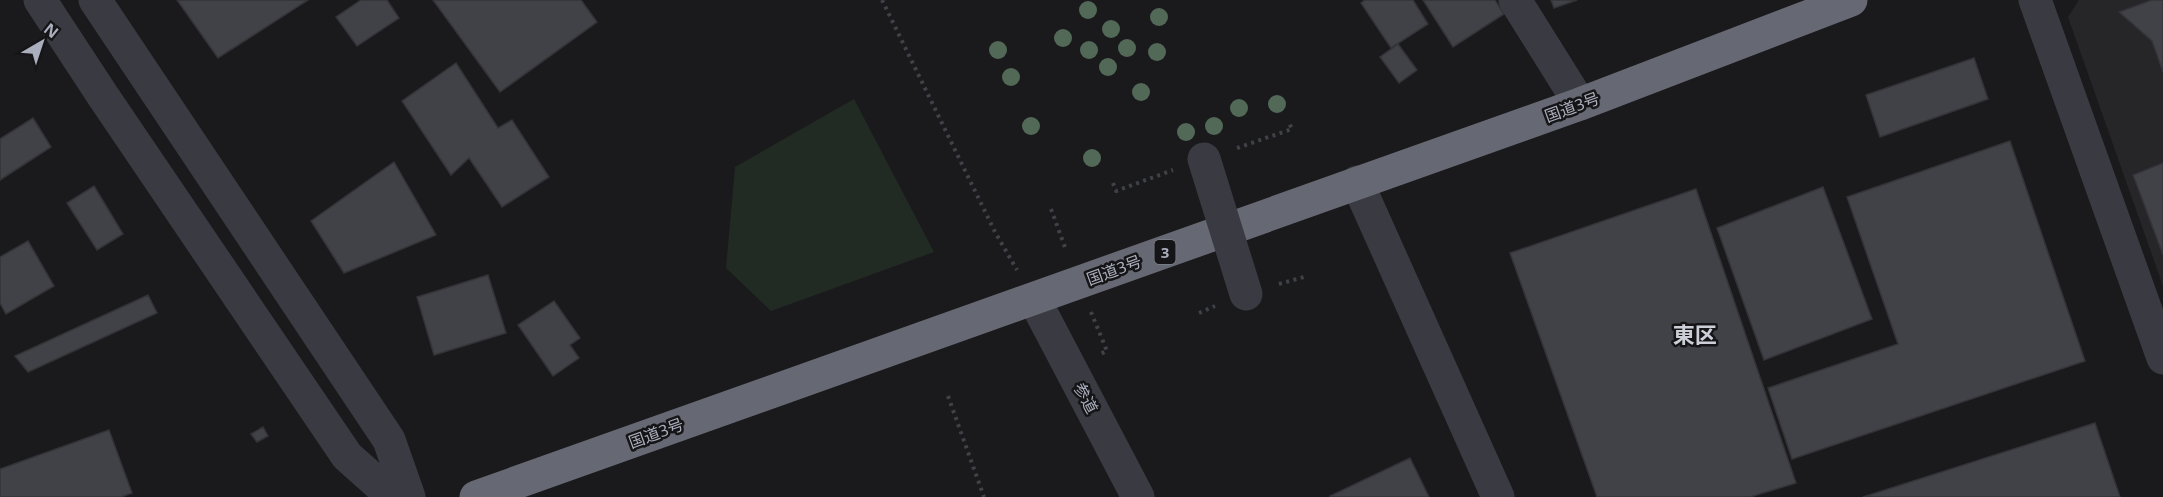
<svg xmlns="http://www.w3.org/2000/svg" width="2163" height="497" font-family="'Noto Sans','Noto Sans JP',sans-serif">
  <rect width="100%" height="100%" fill="#1a1a1c"/>
  <!-- built -->
  <path fill="#262629" d="M2079 0H2163V286L2068 17Z"/>
  <!-- green -->
  <path fill="#212b23" d="M854 99 934 252 771 311 726 268 735 167Z"/>
  <!-- building -->
  <path fill="#414247" stroke="#343338" stroke-width="1.5" d="M177 0H308L218 58Z
    M361 0H387L399 18 357 46 336 17Z
    M433 0H581L597 22 500 92Z
    M1365 0H1413L1428 24 1391 48 1361 3Z
    M1423 0H1495L1504 14 1453 47Z
    M1551 0H1577L1554 8Z
    M2152 0H2163V72L2152 41 2119 12Z
    M1398 44 1417 70 1399 83 1380 57Z
    M1974 58 1988 99 1880 137 1866 95Z
    M456 63 498 128 512 120 549 177 502 207 469 158 451 175 402 101Z
    M33 118 51 147 0 180V139Z
    M2010 141 2085 361 1792 459 1768 388 1898 344 1847 197Z
    M394 162 436 235 344 273 311 221Z
    M2163 163V255L2133 175Z
    M94 186 123 234 97 250 67 203Z
    M1823 187 1872 319 1764 360 1717 228Z
    M1696 189 1796 483 1750 497H1597L1510 253Z
    M28 241 54 286 6 314 0 303V257Z
    M488 275 506 333 434 355 417 297Z
    M148 295 157 313 28 372 15 356Z
    M554 301 580 338 570 345 579 358 553 376 518 325Z
    M2095 423 2120 497H1863Z
    M263 427 268 436 257 442 251 434Z
    M109 430 132 493 121 497H0V469Z
    M1410 458 1429 497H1330V496Z"/>
  <g fill="none" stroke-linecap="round" stroke-linejoin="round">
    <!-- path -->
    <path stroke="#404249" stroke-width="4" stroke-dasharray="3 4.5" stroke-linecap="butt" d="M882 0 995 232 1017 270
      M1237 148 1292 129 1289 123
      M1113 183 1116 191 1173 170
      M1051 209 1066 250
      M1279 284 1304 277
      M1091 312 1107 351 1100 354
      M1199 313 1215 306
      M948 396 984 497"/>
    <!-- minor -->
    <path stroke="#3a3b42" stroke-width="33" d="M40 0 103 96 347 456 393 497
      M95 0 389 440 409 497
      M1515 0 1580 104
      M2035 0 2163 358
      M1357 182 1498 497
      M1034 299 1138 497"/>
    <!-- highway -->
    <path stroke="#666873" stroke-width="33" d="M476 497 1580 104 1851 0"/>
    <!-- minor-bridge -->
    <path stroke="#3a3b42" stroke-width="33" d="M1204 159 1246 294"/>
  </g>
  <!-- trees -->
  <g fill="#536957">
    <circle cx="1088" cy="10" r="9"/>
    <circle cx="1159" cy="17" r="9"/>
    <circle cx="1111" cy="29" r="9"/>
    <circle cx="1063" cy="38" r="9"/>
    <circle cx="1127" cy="48" r="9"/>
    <circle cx="998" cy="50" r="9"/>
    <circle cx="1089" cy="50" r="9"/>
    <circle cx="1157" cy="52" r="9"/>
    <circle cx="1108" cy="67" r="9"/>
    <circle cx="1011" cy="77" r="9"/>
    <circle cx="1141" cy="92" r="9"/>
    <circle cx="1277" cy="104" r="9"/>
    <circle cx="1239" cy="108" r="9"/>
    <circle cx="1031" cy="126" r="9"/>
    <circle cx="1214" cy="126" r="9"/>
    <circle cx="1186" cy="132" r="9"/>
    <circle cx="1092" cy="158" r="9"/>
  </g>
  <g text-anchor="middle" dominant-baseline="central" stroke-width="5" stroke-linejoin="round" paint-order="stroke">
    <!-- shield labels -->
    <rect fill="#151517" stroke="#7e818b" stroke-width="1.5" x="1154.5" y="240" width="21" height="24" rx="4.5"/>
    <g font-size="15" font-weight="bold" fill="#abafbd">
      <text x="1165" y="252">3</text>
    </g>
    <!-- street labels -->
    <g font-size="16" fill="#abafbd" stroke="#151517">
      <text transform="translate(1572 107) rotate(-20)">国道3号</text>
      <text transform="translate(1114 270) rotate(-20)">国道3号</text>
      <text transform="translate(1086 398) rotate(62)">参道</text>
      <text transform="translate(656 433) rotate(-20)">国道3号</text>
    </g>
    <!-- district labels -->
    <g font-size="22" font-weight="bold" fill="#cdcfd8" stroke="#151517">
      <text x="1695" y="334">東区</text>
    </g>
  </g>
  <!-- north arrow -->
  <g transform="translate(42 42) rotate(39)" stroke="#151517" stroke-width="4.5" paint-order="stroke">
  <path d="M0-4.5L10 22L0 15L-10 22Z" fill="#abafbd"/>
  <text y="-9" font-size="16" font-weight="bold" text-anchor="middle" fill="#abafbd">N</text>
  </g>
</svg>
